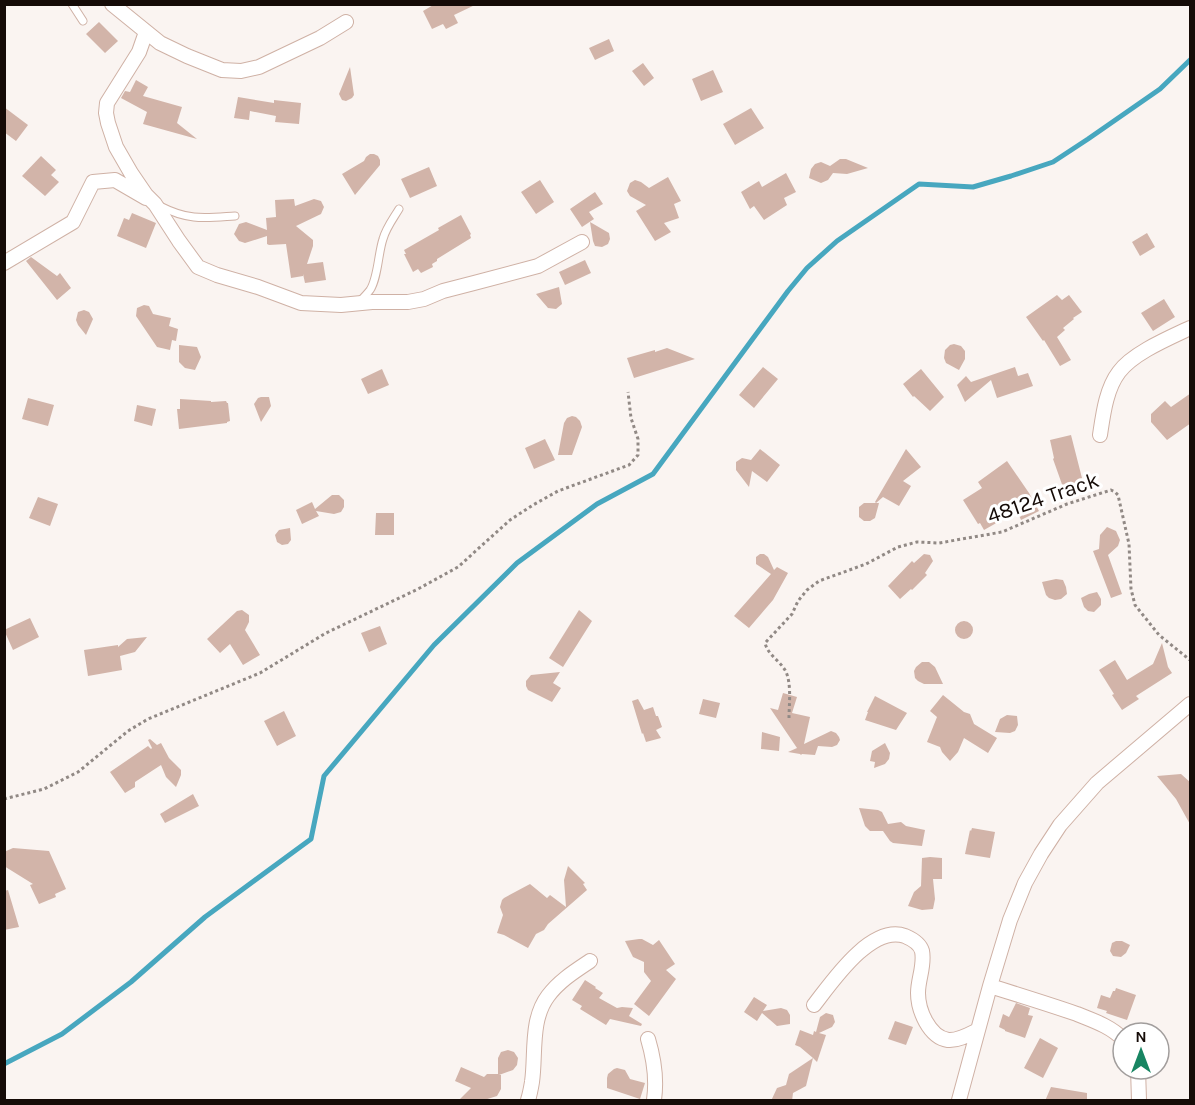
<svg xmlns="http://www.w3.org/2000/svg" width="1195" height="1105" font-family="Karla,sans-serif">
  <rect width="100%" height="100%" fill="#faf4f1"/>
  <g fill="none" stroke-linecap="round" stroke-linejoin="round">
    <!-- stream -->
    <path stroke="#47a7bf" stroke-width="5" d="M4 1064 62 1034 131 982 205 917 311 839 324 776 434 645 517 563 597 504 653 474 788 291 807 268 837 241 919 184 973 187 1011 176 1053 162 1088 139 1160 89 1190 60"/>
  </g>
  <!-- building -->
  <path fill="#d2b4a9" d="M435 4H477L454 15 458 23 446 29 443 24 432 29 423 11Z
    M99 22 118 41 105 53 86 34Z
    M609 39 614 51 595 60 589 48Z
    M643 63 654 78 644 86 632 71Z
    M350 67 354 95 352 98 346 101 342 100 339 94Z
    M713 70 723 92 701 101 692 79Z
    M136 80 148 87 143 96 182 107 177 123 197 139 143 124 147 112 121 98 125 91 130 92Z
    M238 97 274 103V100L301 103 299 124 275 122 276 116 250 111 249 120 234 118Z
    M4 107 28 125 16 141 4 132Z
    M751 108 764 128 735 145 723 124Z
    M370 154H374L378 156 380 160V165L355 195 342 174 364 161 366 157Z
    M41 156 56 170 51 175 59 182 45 196 22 176Z
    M840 159H846L868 168 847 174 833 173 828 180 821 183 809 178 811 169 815 164 821 162 830 166Z
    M429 167 437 186 410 198 401 179Z
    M786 173 796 192 784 198 787 205 764 220 754 206 750 209 741 192 759 181 762 187Z
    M668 177 681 201 674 204 679 218 664 223 671 232 655 241 636 211 646 205 630 196 627 191 630 183 635 180 641 182 649 188Z
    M540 180 554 202 536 214 521 192Z
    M595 192 603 204 589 212 594 219 582 227 570 209Z
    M294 199 295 206 314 199 321 201 324 207 321 214 296 226 313 240V246L307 264 323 262 326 280 305 283 303 274V276L291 278 286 244 269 245 267 244V236L245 243 239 241 234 234 239 224 246 222 267 230 266 218 276 217 275 200Z
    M132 213 156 223 146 248 117 236 124 218 129 220Z
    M461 215 471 234 470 235 471 238 437 259V261L432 264 433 267 421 273 418 269 413 272 404 254H406L404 250 439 230 438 228Z
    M590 222 609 233 610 239 608 244 602 247 595 246 593 241Z
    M1147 233 1155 247 1140 256 1132 242Z
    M31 257 57 276 60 273 71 288 57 300 26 261Z
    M585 260 591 273 565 285 559 272Z
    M559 287 562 304 556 309 548 308 536 294Z
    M1057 295 1062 300 1069 295 1082 312 1073 318 1074 319 1063 328 1065 330 1057 337 1071 360 1060 366 1044 340 1043 341 1026 317Z
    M1164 299 1175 317 1153 331 1141 313Z
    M144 305 149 306 153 314 171 318 169 326 178 329 176 341 172 340 170 350 157 347 136 316 137 308Z
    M84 310 89 312 93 319 86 335 78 325 76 320 78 312Z
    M954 344 961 346 965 351V359L959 370 946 363 944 358 945 350 950 345Z
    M179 345 197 347 201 357 195 370 185 368 179 362Z
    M667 348 695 359 634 378 627 358 655 350V352Z
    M763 367 778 379 754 408 739 395Z
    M1015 367 1018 376 1028 373 1033 386 997 398 991 380 965 402 957 385 966 376 971 382Z
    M382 369 389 385 368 394 361 379Z
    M921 369 944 397 930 411 914 396 913 397 903 384Z
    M1191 393V423L1167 440 1151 422V414L1165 401 1171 407Z
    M261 397H269L271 406 261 422 254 404 258 398Z
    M28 398 54 405 48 426 22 419Z
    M180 399 211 401V402L226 401 227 403H228L230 421 227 422V423L179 429 177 409H180Z
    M137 405 156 409 152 426 134 421Z
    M572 416 576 417 580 421 582 427 572 455H558L564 423 567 418Z
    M1071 435 1083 482 1082 483 1064 490 1053 459 1054 458 1050 440Z
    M545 439 555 460 534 469 525 448Z
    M760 449 780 465 767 482 752 471 749 487 736 470V462L742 458 751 460Z
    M906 449 921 467 903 481 911 486 899 506 883 497 876 503H879L875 518 870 521H864L859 517V507L864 503H876L875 502Z
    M1007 461 1029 493 1039 511 1021 520 1018 513 1008 519 1007 517 984 530 980 523 978 524 963 500 982 488 978 482Z
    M332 495H339L344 500V507L341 512 334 514 316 511 319 516 302 524 296 510 312 502 315 509Z
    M38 497 58 504 50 526 29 518Z
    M376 513H394V535H375Z
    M1107 527 1116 531 1120 540 1118 546 1108 555 1122 594 1111 598 1093 551 1099 549 1100 535Z
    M290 528 291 540 288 544 282 545 277 542 275 535 279 530Z
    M760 554H764L768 557 774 570 777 567 788 573 773 600 749 628 734 616 771 574 756 564V557Z
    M924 554 930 555 933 561 925 573 927 575 912 590 911 589 900 599 888 586 912 561 914 563Z
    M1056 579 1063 580 1066 587 1067 594 1061 599 1055 600 1049 598 1046 595 1042 582Z
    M1097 592 1101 599V605L1094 612 1088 611 1084 607 1081 598 1089 594Z
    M242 610 249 615V622L245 630 260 655 243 665 230 644 220 653 207 639 237 611Z
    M579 610 592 621 563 667 549 658Z
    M30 618 39 637 13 650 4 630Z
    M955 630a9 9 0 1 1 18 0a9 9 0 1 1-18 0Z
    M380 626 387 644 369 652 361 633Z
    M147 637 135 652 120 656 122 670 88 676 84 650 118 645V647L127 639Z
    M1162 643 1168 667 1172 673 1136 696 1139 699 1122 710 1112 695 1114 694 1099 670 1115 660 1127 680 1153 664Z
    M922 662H929L935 667 943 684H924L918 681 915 678 914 671 916 667Z
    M560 672 553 683 561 688 552 702 528 690 526 686V681L531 675Z
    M783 693 797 697 792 713 810 717 804 744 831 731 836 733 839 737 840 740 837 745 832 747 818 746 815 755 802 754 801 755 800 754 788 752 797 748 770 708 778 710Z
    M943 695 964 712 970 714 974 724 997 738 988 753 964 738 958 752 950 761 942 752 940 747 927 742 937 717 930 711Z
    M875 696 907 713 896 730 865 720 868 712H867Z
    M638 699 644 710 653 707 656 716H658L662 727 656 730 661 738 646 742 643 733 642 734 632 701Z
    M703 699 720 703 716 718 699 714Z
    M284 711 296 736 277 746 264 721Z
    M1007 715 1017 716 1018 725 1015 731 1010 733 995 732 1000 719Z
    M762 732 780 737 779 751 761 749Z
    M150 739 157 745 161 743 169 758 181 770V775L176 787 166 777 161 765 135 782V787L125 793 110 772 148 746 151 749 152 748 148 740Z
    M885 743 890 753 889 759 885 764 874 768 875 762 870 761 872 751Z
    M1181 774 1191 783V826L1176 799 1157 776Z
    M193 794 199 806 165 823 160 814Z
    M859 808 878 810 882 812 888 824 901 822 906 826 925 830 922 846 893 843 890 841 883 831H870L865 826Z
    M972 828 995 832 990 858 965 854 970 830 971 831Z
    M13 848 49 851 66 889 55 894 56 897 39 904 30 885 33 884 4 866V852Z
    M930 857 942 858V879H933L935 899 933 909 922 910 908 906 914 892 921 886 922 858Z
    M568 866 585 883 583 884 587 890 548 924 544 930 536 934 528 948 504 935 497 933 503 915 500 907 502 900 504 898 530 884 547 898 550 895 566 907 564 880Z
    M8 890 19 927 4 930V891Z
    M639 939H642L653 945 659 940 675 964 666 970 676 979 649 1016 634 1004 651 981 644 972V962L633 957 625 941Z
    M1116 941H1122L1130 945 1126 953 1121 957 1113 956 1110 951 1112 943Z
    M585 980 596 987 595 988 603 993 599 998 617 1008 622 1007 633 1008 629 1016 642 1024 641 1026 610 1019 606 1025 580 1009 582 1006 572 1000Z
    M1116 988 1136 995 1127 1020 1106 1013 1107 1011 1097 1008 1101 995 1110 998 1113 991H1115Z
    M754 997 767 1005 763 1011 781 1008 787 1010 790 1015V1024L777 1026 762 1013 757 1021 744 1012Z
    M1016 1003 1030 1008 1028 1015 1033 1016 1025 1038 1005 1031V1030L999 1027 1003 1014 1009 1017Z
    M826 1013 833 1015 835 1022 832 1027 819 1033 826 1035 817 1062 813 1058 806 1086 793 1093 792 1101H771L777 1088 786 1085 789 1074 813 1058 800 1047 795 1045 800 1030 813 1035 814 1031 816 1032 820 1017Z
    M895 1021 913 1027 906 1045 888 1039Z
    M1040 1038 1058 1048 1043 1078 1024 1068Z
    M508 1050 514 1052 518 1058 517 1065 513 1070 499 1075H501V1089L497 1096 481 1101H458L471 1088 455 1081 461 1067 484 1077 487 1074H498V1058L501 1052Z
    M617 1068 625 1070 630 1079 645 1083 640 1099 607 1088V1078L608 1074 614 1069Z
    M1051 1087 1087 1093V1101H1045Z"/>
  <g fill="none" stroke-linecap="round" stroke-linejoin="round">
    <!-- lane casing -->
    <g stroke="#cfb1a5" stroke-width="9">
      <path id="lane" d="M72 4 83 21
        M160 206C189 221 205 218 235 216
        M360 301C363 298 367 294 370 290 378 278 378 254 383 239 386 228 393 219 399 209"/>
    </g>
    <!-- street casing -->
    <g stroke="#cfb1a5" stroke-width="16">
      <path id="street" d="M112 4 160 43 187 56 222 70 241 71 259 67 320 38 346 22
        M146 32 139 52 107 103 106 113 108 123 116 147 131 173 146 195 155 204 179 241 198 267 217 275 258 287 301 303 341 305 372 302H408L424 299 443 291 474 283 538 266 582 242
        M4 263 73 222 93 182 115 180 146 198
        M1100 435C1103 415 1106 389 1119 372 1133 353 1169 338 1190 328
        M990 986C1019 995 1048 1004 1077 1014 1094 1021 1110 1026 1123 1039
        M814 1005C832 982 871 924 905 936 912 939 920 944 922 951 925 965 918 979 918 993 918 1010 929 1037 948 1040 958 1041 970 1034 978 1030
        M648 1039C654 1059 657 1079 654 1100
        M1138 1069 1139 1100
        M528 1100C530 1094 531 1088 532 1082 536 1054 530 1020 548 996 559 981 575 971 590 961
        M959 1100 990 986 1010 920 1025 883 1041 854 1060 825 1097 783 1190 704"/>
    </g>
    <!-- path -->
    <path stroke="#918985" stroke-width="3" stroke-dasharray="3 3" stroke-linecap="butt" d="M789 718C789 705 792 682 785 670 779 660 768 655 765 643L792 614 798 601 807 590 819 581 866 564 898 547 917 542 939 543 1002 532 1067 504 1111 490 1115 492 1118 495 1129 544 1131 589 1135 605 1159 635 1190 660
      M4 799 44 789 78 772 128 731 148 719 260 673 326 633 418 589 458 567 510 520 533 505 558 491 629 465 638 455V439L631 418 628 392"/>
    <!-- lane -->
    <use href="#lane" stroke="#fff" stroke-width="7"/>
    <!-- street -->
    <use href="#street" stroke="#fff" stroke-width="14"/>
  </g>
  <g text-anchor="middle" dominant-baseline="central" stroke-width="6" stroke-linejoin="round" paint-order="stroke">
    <!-- street labels -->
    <g font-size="22" fill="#150b07" stroke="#fff">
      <text transform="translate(1043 498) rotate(-19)">48124 Track</text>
    </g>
  </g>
  <!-- border -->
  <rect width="1195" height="1105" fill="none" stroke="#150b07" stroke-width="12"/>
  <!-- north arrow -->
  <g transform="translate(1141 1051)"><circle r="28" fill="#ffffff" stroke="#a19d9c" stroke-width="1.5"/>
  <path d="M0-4.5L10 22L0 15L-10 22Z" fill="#188562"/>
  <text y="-9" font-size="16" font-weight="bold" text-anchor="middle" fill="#150b07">N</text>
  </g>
</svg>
